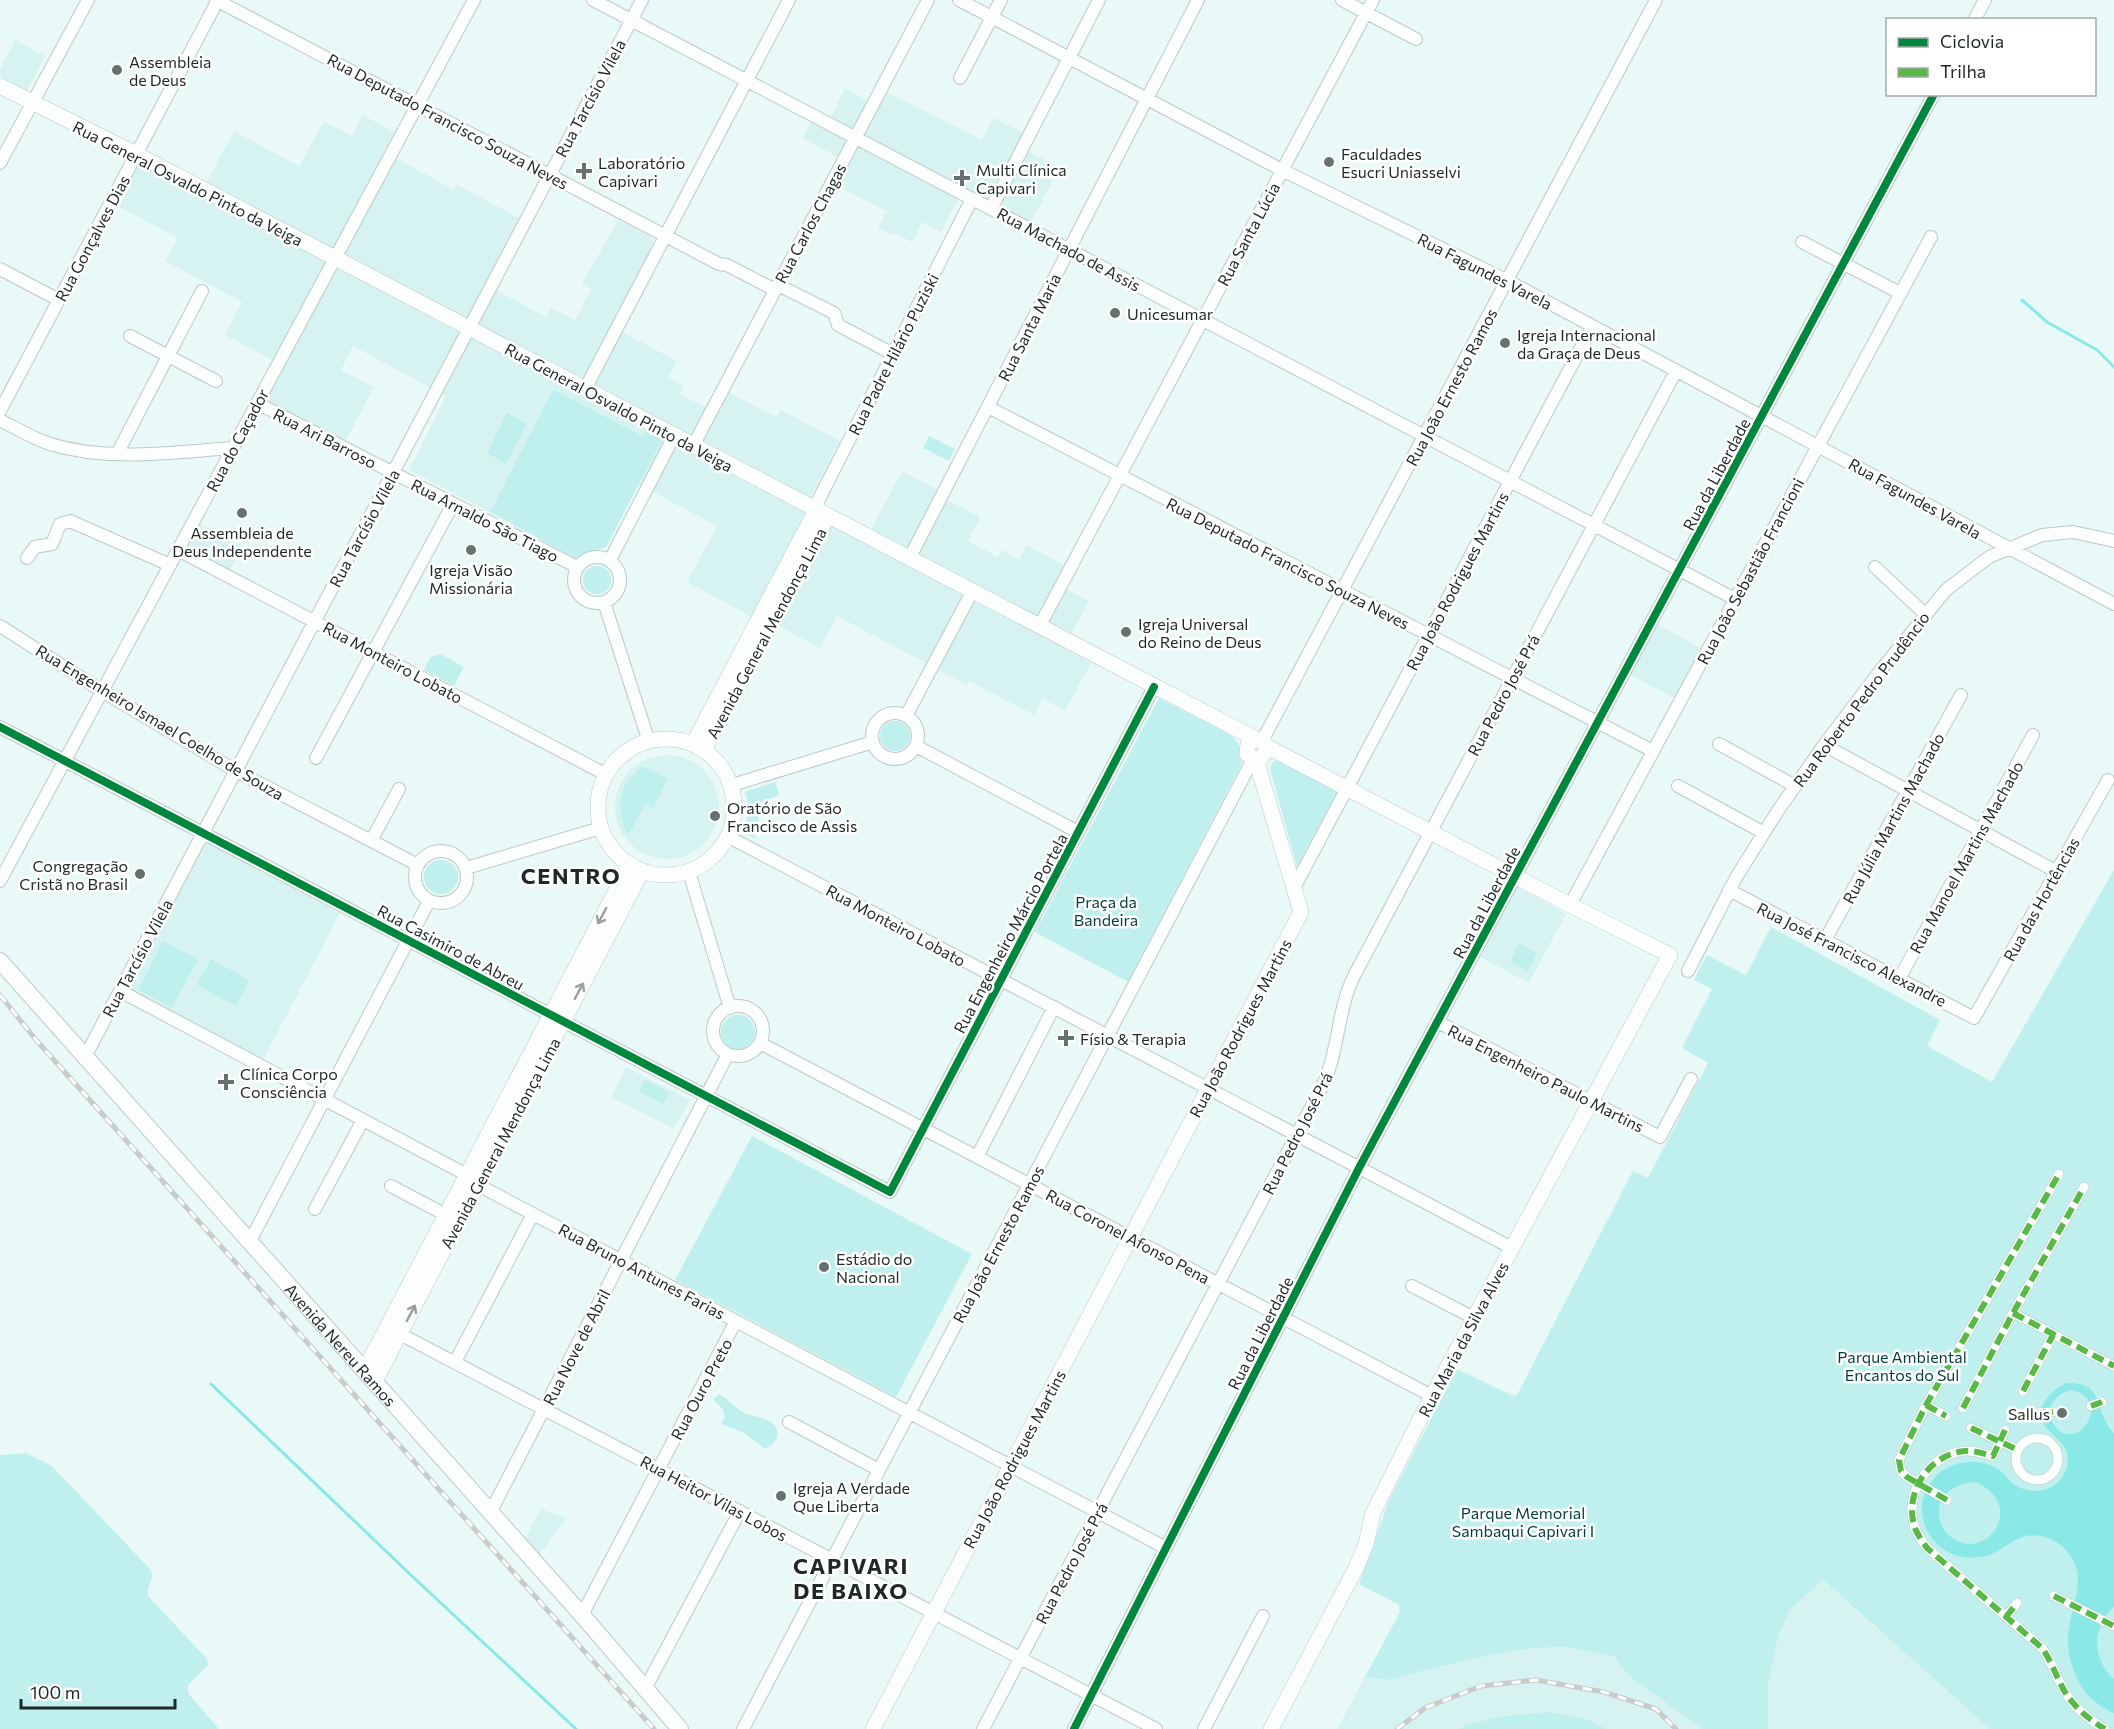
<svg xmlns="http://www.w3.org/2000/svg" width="2114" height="1729" font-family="Commissioner,sans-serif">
  <rect width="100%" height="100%" fill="#e9f9f7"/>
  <!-- built -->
  <path fill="#d7f3f1" d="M15 40 45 56 27 91 0 76V69Z
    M845 89 878 106 886 92 982 140 993 118 1023 133 1017 146 1059 167 1030 225 963 190 941 232 923 222 912 242 894 233 892 235 878 228 886 211 836 185 847 162 802 138 812 121 826 127Z
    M363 115 394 132 384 152 453 189 456 184 519 218 485 284 546 317 551 308 575 320 591 289 582 284 618 220 651 237 655 246 613 327 677 361 668 377 684 386 680 394 717 413 728 392 776 417 781 410 840 441 809 500 870 532 902 471 938 490 936 494 980 517 968 541 998 557 1002 550 1019 559 1026 545 1064 565 1055 583 1089 601 1064 648 1091 663 1065 711 1043 699 1034 715 969 681 967 685 837 616 820 648 754 613 752 617 687 582 717 526 638 484 661 440 642 436 553 389 490 512 409 470 446 396 353 346 341 370 374 387 345 442 255 394 273 360 225 335 242 302 165 261 178 238 114 204 141 152 205 185 234 131 299 166 324 121 352 136Z
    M199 523 242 546 230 569 187 546Z
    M1657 624 1705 650 1678 700 1630 675Z
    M615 807a52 52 0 1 1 104 0a52 52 0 1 1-104 0Z
    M206 842 340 913 263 1060 129 989Z
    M1517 887 1566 914 1529 983 1480 957Z
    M626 1067 690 1100 674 1129 611 1097Z
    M1680 1454 1990 1729H1337L1365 1677 1392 1680 1429 1669 1505 1652 1533 1648 1565 1647 1615 1655Z
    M541 1509 567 1518 538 1556 524 1540Z"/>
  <!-- green -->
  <path fill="#bff0ee" d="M553 389 642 436 645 431 662 440 606 547 575 558 490 512Z
    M507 413 527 424 506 464 487 453Z
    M929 436 955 449 949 461 923 448Z
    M583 580a14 14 0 1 1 28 0a14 14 0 1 1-28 0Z
    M440 654 464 667 454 686 424 670 430 658Z
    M1159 698 1231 735C1241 744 1242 751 1241 765L1128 982 1035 932Z
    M880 736a15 15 0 1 1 30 0a15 15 0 1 1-30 0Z
    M1277 760 1337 792 1297 867 1270 769 1272 763Z
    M642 766 668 779 653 808 645 804 628 836C615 807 617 787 642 766Z
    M775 782 779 795 756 804 759 822 751 832 757 839 742 833C748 818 750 807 745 792Z
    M424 877a17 17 0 1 1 34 0a17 17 0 1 1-34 0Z
    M2114 870V1729H1990L1823 1580 1790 1609 1778 1637 1768 1683V1729H1703L1637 1682 1620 1666 1615 1656 1565 1647 1533 1648 1505 1652 1429 1669 1392 1680 1365 1677 1400 1612 1399 1605 1359 1584 1389 1500 1457 1369 1511 1395H1517L1633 1171 1648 1178 1708 1063 1682 1048 1712 989 1694 980 1707 955 1746 975 1771 927 1940 1020 1927 1046 1992 1082Z
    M163 941 198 959 172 1008 138 990Z
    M1519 943 1537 953 1528 971 1510 962Z
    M211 959 249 980 236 1006 197 985Z
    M721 1032a17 17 0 1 1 34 0a17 17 0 1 1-34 0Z
    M645 1080 669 1092 663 1104 639 1092Z
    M752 1136 972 1254 896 1397 675 1280Z
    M719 1394C728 1399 734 1406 742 1412 752 1418 780 1416 777 1436 776 1443 771 1446 765 1449L744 1433 721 1424 725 1418 723 1410 713 1399Z
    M26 1453 52 1466 150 1569 153 1575 148 1589V1596L207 1659 208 1665 188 1685V1693L219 1729H0V1455Z
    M1548 1712 1586 1719 1607 1729H1460L1465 1725 1505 1716Z"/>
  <!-- water -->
  <path fill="#8ae8e6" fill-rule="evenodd" d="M2066 1383C2107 1382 2093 1411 2114 1433V1607C2110 1611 2104 1617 2102 1622 2092 1642 2098 1665 2114 1679V1713C2101 1708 2087 1697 2080 1684 2072 1669 2067 1654 2068 1637 2070 1604 2092 1574 2063 1547 2054 1538 2037 1533 2025 1536 2010 1540 2000 1553 1985 1556 1953 1564 1923 1542 1922 1509 1922 1496 1928 1485 1936 1476 1952 1460 1979 1457 1998 1469 2003 1472 2007 1478 2011 1482 2022 1491 2036 1494 2049 1488 2056 1485 2062 1479 2065 1472 2074 1452 2061 1442 2048 1430 2031 1412 2049 1391 2066 1383ZM2071 1390C2114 1397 2078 1457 2054 1425 2043 1409 2056 1393 2071 1390ZM1975 1482C2027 1504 1988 1561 1954 1539 1947 1535 1942 1528 1940 1521 1934 1496 1953 1484 1975 1482Z"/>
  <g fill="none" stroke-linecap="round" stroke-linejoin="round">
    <!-- stream -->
    <path stroke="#8ae8e6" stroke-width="3" d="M2022 300 2047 322 2097 350 2114 367
      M211 1384 413 1577 576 1729"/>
    <!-- pedestrian casing -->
    <g stroke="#bcc9c7" stroke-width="10">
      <path id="pedestrian" d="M2013 1313 2114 1366
        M2023 1391 2053 1335
        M1926 1405 1946 1416
        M2091 1406 2102 1402
        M1963 1408 2013 1313 2084 1187
        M2034 1413 2053 1412
        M1971 1428 2018 1450
        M2005 1430 1993 1456C1984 1454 1974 1450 1965 1451 1929 1454 1903 1493 1915 1528 1917 1534 1923 1542 1927 1548L2042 1648C2053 1663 2058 1683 2069 1698 2078 1710 2091 1721 2105 1729
        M2016 1459a21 21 0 1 1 42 0a21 21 0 1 1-42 0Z
        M1947 1500 1907 1477 1901 1471 1899 1460 1926 1405 2059 1174
        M2054 1596 2114 1626
        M2006 1617 2017 1603"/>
    </g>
    <!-- minor casing -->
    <g stroke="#bcc9c7" stroke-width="14">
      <path id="minor" d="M216 0 719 264 727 265 775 290
        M593 0 1735 599
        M959 0 1282 170 1508 281 2114 604
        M1342 0 1416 39
        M1974 20 1985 0
        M960 78 1001 0
        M0 163 88 0
        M991 209 1099 0
        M1802 242 1900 293
        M0 269 59 300
        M778 285 834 313 838 325 893 354
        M130 336 216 381
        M585 389 789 0
        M257 403 577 567
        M988 407 1653 751
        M0 411 218 0
        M0 420C16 428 32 438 50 444 109 462 173 452 233 448
        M693 446 928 0
        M117 454 202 291
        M816 510 818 501 972 199
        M178 550 607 775
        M574 580a23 23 0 1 1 46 0a23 23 0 1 1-46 0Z
        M27 558 35 547 52 544 60 524 70 521 170 565
        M909 559 1198 0
        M610 560 674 436
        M1875 567 1925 614
        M604 602 649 742
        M0 626 102 691 236 771 418 865
        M1039 627 1373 0
        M872 736a23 23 0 1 1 46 0a23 23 0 1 1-46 0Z
        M906 716 972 592
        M0 727 890 1192 1154 687
        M1262 741 1656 0
        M1719 744 1795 786
        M1824 745 2057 872
        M916 746 1078 832
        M316 758 453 504
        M732 785 873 742
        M1678 786 1764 833
        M727 836 1512 1248
        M371 841 399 789
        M415 877a26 26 0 1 1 52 0a26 26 0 1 1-52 0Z
        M466 868 601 828
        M689 872 730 1008
        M0 881 474 0
        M1294 888 1592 327
        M1729 890 1974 1018 2108 780
        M1570 905 1931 237
        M1825 940 1961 695
        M1688 971 1737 876 1777 812 1824 745 1881 670 1946 590 1989 557 2042 535 2073 532 2114 541
        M1899 979 2033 735
        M120 991 467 1175 478 1185 1166 1548
        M713 1031a25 25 0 1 1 50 0a25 25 0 1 1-50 0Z
        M1438 1022 1660 1137 1691 1079
        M760 1043 1432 1396
        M85 1057 642 0
        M977 1157 1054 1007
        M391 1186 446 1215
        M315 1209 363 1120
        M250 1241 429 901
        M1412 1286 1474 1318
        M400 1334 1156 1729
        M455 1362 533 1214
        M789 1422 879 1470
        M490 1513 728 1054
        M582 1615 736 1321
        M645 1689 740 1511
        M743 1729 1253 759
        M983 1729 1323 1085C1339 1050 1337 1011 1354 976L1676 371
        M1074 1729 1359 1168 1934 94
        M1204 1729 1263 1616"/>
    </g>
    <!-- tertiary casing -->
    <g stroke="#bcc9c7" stroke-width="16">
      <path id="tertiary" d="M0 86 136 154 1256 739
        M598 807a68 68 0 1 1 136 0a68 68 0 1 1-136 0Z
        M693 744 816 510
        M1266 746 1570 905 1670 955 1423 1413 1373 1513 1366 1544 1356 1568 1271 1729
        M704 750 828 516
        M364 1371 630 864
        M374 1383 642 871
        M873 1729 1301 912 1256 760 1247 754 1248 744 1256 739 1265 743 1267 750 1261 758 1256 760"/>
    </g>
    <!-- secondary casing -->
    <g stroke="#bcc9c7" stroke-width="18">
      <g id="secondary">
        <path id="s1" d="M0 961 582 1615 680 1729"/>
      </g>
    </g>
    <!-- pedestrian -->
    <use href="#pedestrian" stroke="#fcfefe" stroke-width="9"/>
    <!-- minor -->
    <use href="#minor" stroke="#fcfefe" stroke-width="12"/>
    <!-- tertiary -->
    <use href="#tertiary" stroke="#fcfefe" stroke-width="15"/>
    <!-- secondary -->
    <use href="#secondary" stroke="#fcfefe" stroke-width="16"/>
    <!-- rail casing -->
    <g stroke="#c7cccb" stroke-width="5">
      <path id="rail" d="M0 995 36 1040 654 1729
        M1397 1729 1425 1708 1481 1686 1536 1680 1604 1692 1656 1709 1676 1729"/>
    </g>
    <!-- rail -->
    <use href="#rail" stroke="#fff" stroke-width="3" stroke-dasharray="9" stroke-linecap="butt"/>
    <!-- quiet -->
    <path stroke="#58b947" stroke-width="6" stroke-dasharray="12 6" stroke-linecap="butt" d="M2013 1313 2114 1366
      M2023 1391 2053 1335
      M1926 1405 1946 1416
      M2091 1406 2102 1402
      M1963 1408 2013 1313 2084 1187
      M2034 1413 2053 1412
      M1971 1428 2018 1450
      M2005 1430 1993 1456C1984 1454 1974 1450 1965 1451 1929 1454 1903 1493 1915 1528 1917 1534 1923 1542 1927 1548L2042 1648C2053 1663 2058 1683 2069 1698 2078 1710 2091 1721 2105 1729
      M1947 1500 1907 1477 1901 1471 1899 1460 1926 1405 2059 1174
      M2054 1596 2114 1626
      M2006 1617 2017 1603"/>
    <!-- cycleway casing -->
    <g stroke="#fff" stroke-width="11">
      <path id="cycleway" d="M0 727 890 1192 1154 687
        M1074 1729 1359 1168 1934 94"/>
    </g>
    <!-- cycleway -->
    <use href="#cycleway" stroke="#00873e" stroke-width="8"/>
  </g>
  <!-- one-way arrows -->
  <defs><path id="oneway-shaft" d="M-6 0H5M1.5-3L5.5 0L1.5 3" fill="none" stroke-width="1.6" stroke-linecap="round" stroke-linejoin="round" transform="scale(1.5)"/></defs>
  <g stroke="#999e9e">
    <use href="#oneway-shaft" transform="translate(602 916) rotate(118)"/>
    <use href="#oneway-shaft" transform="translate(579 991) rotate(-62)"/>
    <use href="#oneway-shaft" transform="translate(411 1313) rotate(-62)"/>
  </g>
  <!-- markers -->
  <g fill="#667270" stroke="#fff" stroke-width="2">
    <circle cx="117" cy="70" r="6"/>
    <circle cx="1329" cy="162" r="6"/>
    <path d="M581 162h6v6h6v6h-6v6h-6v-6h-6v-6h6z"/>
    <path d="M959 169h6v6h6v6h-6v6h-6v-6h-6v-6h6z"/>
    <circle cx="1115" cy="313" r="6"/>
    <circle cx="1505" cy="343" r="6"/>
    <circle cx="242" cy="513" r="6"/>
    <circle cx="471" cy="550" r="6"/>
    <circle cx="1126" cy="632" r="6"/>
    <circle cx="715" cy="816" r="6"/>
    <circle cx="140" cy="874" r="6"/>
    <path d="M1063 1029h6v6h6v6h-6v6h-6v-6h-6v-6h6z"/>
    <path d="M223 1073h6v6h6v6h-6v6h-6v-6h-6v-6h6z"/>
    <circle cx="824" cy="1267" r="6"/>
    <circle cx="2062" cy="1413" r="6"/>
    <circle cx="781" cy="1496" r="6"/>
  </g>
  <g text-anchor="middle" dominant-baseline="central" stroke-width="5" stroke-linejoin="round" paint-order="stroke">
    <!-- poi labels -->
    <g font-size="16" fill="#1f2928" stroke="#fff" text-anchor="start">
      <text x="129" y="61">Assembleia<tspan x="129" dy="18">de Deus</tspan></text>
      <text x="1341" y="153">Faculdades<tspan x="1341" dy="18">Esucri Uniasselvi</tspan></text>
      <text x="598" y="162">Laboratório<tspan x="598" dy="18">Capivari</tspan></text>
      <text x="976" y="169">Multi Clínica<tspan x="976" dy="18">Capivari</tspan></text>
      <text x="1127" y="313">Unicesumar</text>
      <text x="1517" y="334">Igreja Internacional<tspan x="1517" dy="18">da Graça de Deus</tspan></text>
      <text x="242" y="532" text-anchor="middle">Assembleia de<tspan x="242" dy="18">Deus Independente</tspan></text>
      <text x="471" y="569" text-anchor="middle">Igreja Visão<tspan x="471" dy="18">Missionária</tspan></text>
      <text x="1138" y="623">Igreja Universal<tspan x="1138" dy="18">do Reino de Deus</tspan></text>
      <text x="727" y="807">Oratório de São<tspan x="727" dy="18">Francisco de Assis</tspan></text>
      <text x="128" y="865" text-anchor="end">Congregação<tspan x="128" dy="18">Cristã no Brasil</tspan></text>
      <text x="1080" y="1038">Físio &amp; Terapia</text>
      <text x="240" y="1073">Clínica Corpo<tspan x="240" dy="18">Consciência</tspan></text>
      <text x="836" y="1258">Estádio do<tspan x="836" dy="18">Nacional</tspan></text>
      <text x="2050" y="1413" text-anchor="end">Sallus</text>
      <text x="793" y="1487">Igreja A Verdade<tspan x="793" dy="18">Que Liberta</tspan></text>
    </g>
    <!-- street labels -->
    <g font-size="16" fill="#1f2928" stroke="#fff">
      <text transform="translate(590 98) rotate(-62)">Rua Tarcísio Vilela</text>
      <text transform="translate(448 121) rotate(28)">Rua Deputado Francisco Souza Neves</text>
      <text transform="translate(188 183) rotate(27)">Rua General Osvaldo Pinto da Veiga</text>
      <text transform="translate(810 223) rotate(-62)">Rua Carlos Chagas</text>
      <text transform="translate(1248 234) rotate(-62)">Rua Santa Lúcia</text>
      <text transform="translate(92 238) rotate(-62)">Rua Gonçalves Dias</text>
      <text transform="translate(1069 249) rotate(28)">Rua Machado de Assis</text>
      <text transform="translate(1485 271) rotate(27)">Rua Fagundes Varela</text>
      <text transform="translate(1029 327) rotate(-63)">Rua Santa Maria</text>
      <text transform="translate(893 354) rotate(-63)">Rua Padre Hilário Puziski</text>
      <text transform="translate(1451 387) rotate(-62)">Rua João Ernesto Ramos</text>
      <text transform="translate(619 407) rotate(28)">Rua General Osvaldo Pinto da Veiga</text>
      <text transform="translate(325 438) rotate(27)">Rua Ari Barroso</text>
      <text transform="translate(237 440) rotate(-62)">Rua do Caçador</text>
      <text transform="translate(1716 474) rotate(-62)">Rua da Liberdade</text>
      <text transform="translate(1915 498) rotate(29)">Rua Fagundes Varela</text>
      <text transform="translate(485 520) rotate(27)">Rua Arnaldo São Tiago</text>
      <text transform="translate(364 528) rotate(-62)">Rua Tarcísio Vilela</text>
      <text transform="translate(1288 563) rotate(27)">Rua Deputado Francisco Souza Neves</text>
      <text transform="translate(1750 571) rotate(-62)">Rua João Sebastião Francioni</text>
      <text transform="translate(1457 581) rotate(-62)">Rua João Rodrigues Martins</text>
      <text transform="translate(766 633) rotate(-62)">Avenida General Mendonça Lima</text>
      <text transform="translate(393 662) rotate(28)">Rua Monteiro Lobato</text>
      <text transform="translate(1503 695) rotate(-62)">Rua Pedro José Prá</text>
      <text transform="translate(1861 699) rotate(-53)">Rua Roberto Pedro Prudêncio</text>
      <text transform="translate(160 722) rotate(31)">Rua Engenheiro Ismael Coelho de Souza</text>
      <text transform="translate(1893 818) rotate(-61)">Rua Júlia Martins Machado</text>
      <text transform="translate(1966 857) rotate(-61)">Rua Manoel Martins Machado</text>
      <text transform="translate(2041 899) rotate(-61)">Rua das Hortências</text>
      <text transform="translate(1486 902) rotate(-62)">Rua da Liberdade</text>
      <text transform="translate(896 925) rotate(28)">Rua Monteiro Lobato</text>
      <text transform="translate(1010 933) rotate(-62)">Rua Engenheiro Márcio Portela</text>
      <text transform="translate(451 947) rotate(28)">Rua Casimiro de Abreu</text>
      <text transform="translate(1852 954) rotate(27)">Rua José Francisco Alexandre</text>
      <text transform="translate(137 958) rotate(-62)">Rua Tarcísio Vilela</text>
      <text transform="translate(1240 1028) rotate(-62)">Rua João Rodrigues Martins</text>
      <text transform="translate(1546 1078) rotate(27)">Rua Engenheiro Paulo Martins</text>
      <text transform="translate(1297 1133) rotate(-63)">Rua Pedro José Prá</text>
      <text transform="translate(500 1143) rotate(-62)">Avenida General Mendonça Lima</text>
      <text transform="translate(1128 1236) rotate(28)">Rua Coronel Afonso Pena</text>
      <text transform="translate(998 1244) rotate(-62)">Rua João Ernesto Ramos</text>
      <text transform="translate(642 1271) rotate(28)">Rua Bruno Antunes Farias</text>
      <text transform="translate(1260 1333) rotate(-63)">Rua da Liberdade</text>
      <text transform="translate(1463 1339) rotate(-62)">Rua Maria da Silva Alves</text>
      <text stroke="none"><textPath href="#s1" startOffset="513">Avenida Nereu Ramos</textPath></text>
      <text transform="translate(576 1347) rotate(-63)">Rua Nove de Abril</text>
      <text transform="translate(701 1389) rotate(-62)">Rua Ouro Preto</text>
      <text transform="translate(1014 1459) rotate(-62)">Rua João Rodrigues Martins</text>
      <text transform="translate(714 1498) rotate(28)">Rua Heitor Vilas Lobos</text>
      <text transform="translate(1071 1563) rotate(-62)">Rua Pedro José Prá</text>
    </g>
    <!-- park labels -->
    <g font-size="16" fill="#003d3c" stroke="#fff">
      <text x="1106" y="901">Praça da<tspan x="1106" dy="18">Bandeira</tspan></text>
      <text x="1902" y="1356">Parque Ambiental<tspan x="1902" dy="18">Encantos do Sul</tspan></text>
      <text x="1523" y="1512">Parque Memorial<tspan x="1523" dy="18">Sambaqui Capivari I</tspan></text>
    </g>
    <!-- district labels -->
    <g font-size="22" font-weight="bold" letter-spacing="1.5" fill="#1f2928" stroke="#fff">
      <text x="571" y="875">CENTRO</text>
      <text x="851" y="1565">CAPIVARI<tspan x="851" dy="25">DE BAIXO</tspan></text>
    </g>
  </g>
  <!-- legend -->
  <rect x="1886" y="18" width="210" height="78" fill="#ffffff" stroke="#a5a9a9" stroke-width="1.5"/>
  <rect x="1898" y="38" width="30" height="9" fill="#00873e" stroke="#a5a9a9" stroke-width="1.5"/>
  <text x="1940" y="48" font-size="18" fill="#1f2928">Ciclovia</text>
  <rect x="1898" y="68" width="30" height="9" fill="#58b947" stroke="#a5a9a9" stroke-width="1.5"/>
  <text x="1940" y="78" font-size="18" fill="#1f2928">Trilha</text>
  <!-- scale -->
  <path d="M21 1699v9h154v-9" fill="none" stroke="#1f2928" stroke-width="3"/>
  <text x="30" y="1699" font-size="18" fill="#1f2928" stroke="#ffffff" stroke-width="4.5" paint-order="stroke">100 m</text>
</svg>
